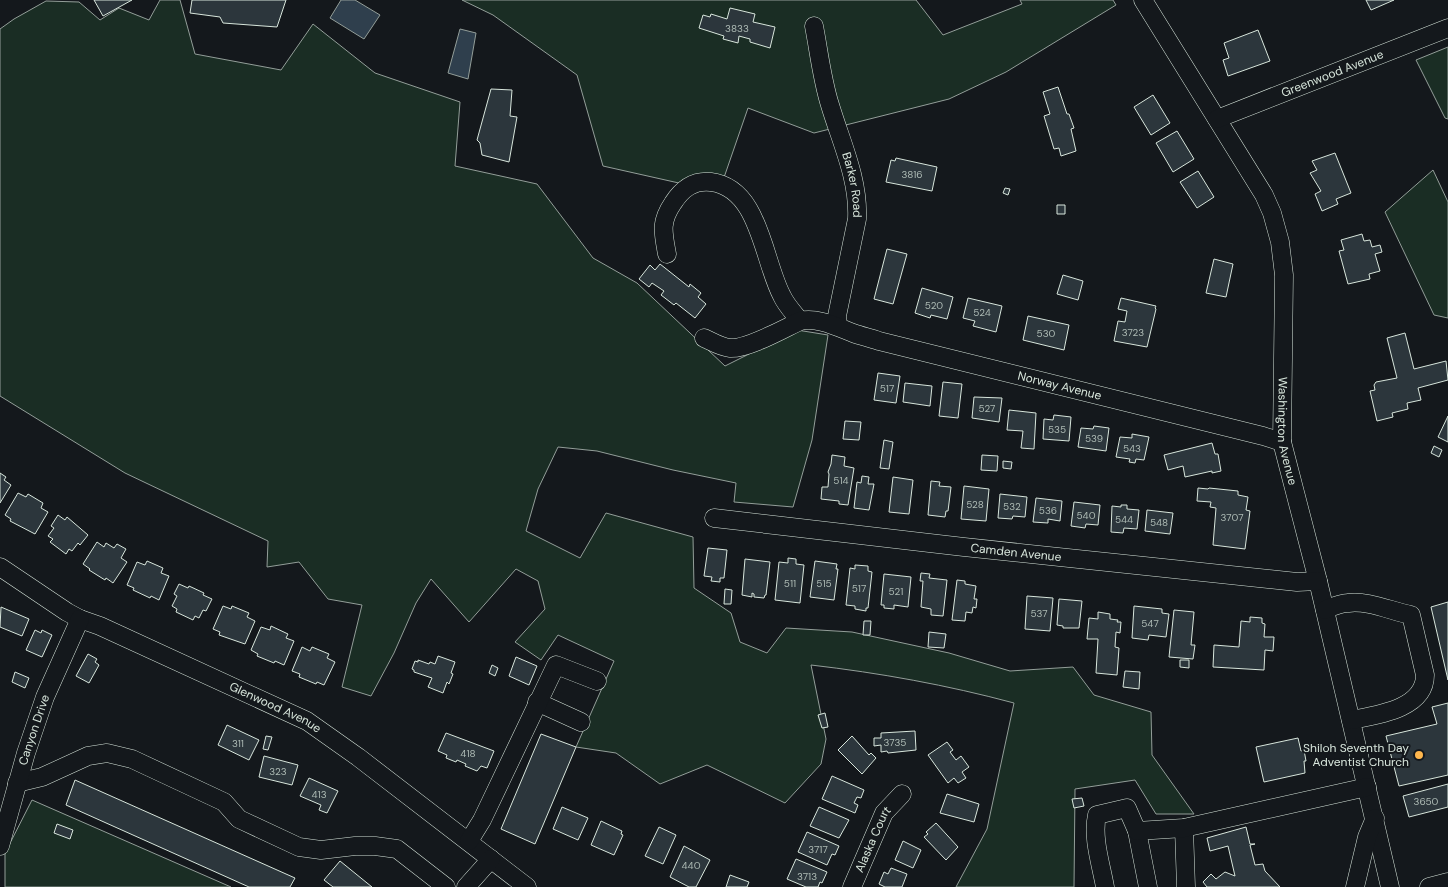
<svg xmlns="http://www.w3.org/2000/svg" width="1448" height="887" font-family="'DM Sans',sans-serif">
  <rect width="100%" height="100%" fill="#14181c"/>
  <!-- green -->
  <path fill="#1a2d24" stroke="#939e99" d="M160 0H180L195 54 281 70 313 24 375 73 460 102 455 166 537 184 593 258 637 283 725 366 797 330 828 335 812 440 793 507 734 502 736 483 673 470 597 451 558 447 538 489 526 531 580 558 606 513 693 537 694 588 731 613 740 642 767 653 786 628 852 632 949 653 1010 671 1073 667 1094 695 1151 712 1152 755 1194 814H1156L1135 780 1075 789 1074 887H956L987 829 1014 703C947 685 880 673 811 665L826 739 821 764 785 803 707 765 660 784 616 753 576 747 614 661 558 635 541 660 515 642 545 609 538 581 516 569 469 622 431 579 416 603 394 653 371 696 342 687 362 605 328 599 299 562 267 567 268 541 125 473 0 396V29L14 19 46 1 79 2 100 20 119 8 149 20Z
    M462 0H916L943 35 1022 4 1020 0H1113L1116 5 1006 72 949 99 814 133 748 108 719 192 603 166 577 75 493 15Z
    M1448 47V119L1445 118 1416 60Z
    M1433 170 1448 202V318L1434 315 1385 212Z
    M32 800 231 887H5V853Z"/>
  <!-- water -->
  <path fill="#2f3f4d" stroke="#939e99" d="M341 0H355L380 15 364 39 330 18Z
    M460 29 476 33 468 79 448 73Z"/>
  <!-- building -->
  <path fill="#2c363c" stroke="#d8e6dc" d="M94 0H132L103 16Z
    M192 0H286L277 27 223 23 220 17 190 13Z
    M1366 0H1394L1371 10Z
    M730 8 755 14 753 22 775 27 770 48 750 42V39L739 36 738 43 723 39 724 36 699 28 703 15 710 17 711 14 727 19Z
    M1258 30 1270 61 1228 76 1223 60 1229 58 1224 43Z
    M1058 87 1067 114H1069L1074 128 1071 129 1076 151 1061 156 1059 148 1054 149 1044 116 1050 114 1043 92Z
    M491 89 512 90 510 116 517 117 509 162 482 155 480 143 477 140Z
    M1153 95 1170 123 1151 135 1134 107Z
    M1177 131 1194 159 1173 172 1156 143Z
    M1335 153 1351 193 1336 199 1338 204 1322 211 1315 194 1321 191 1310 173 1317 170 1312 161Z
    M896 158 937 167 932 191 886 182 891 160 895 161Z
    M1198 171 1214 197 1197 208 1180 182Z
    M1005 188 1010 189 1008 195 1003 193Z
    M1057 205H1065V214H1057Z
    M1362 234 1364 241 1370 240 1372 247 1380 245 1382 252 1375 254 1380 271 1369 274 1370 279 1348 284 1339 251 1344 250 1341 240Z
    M887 249 907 254 893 304 874 299Z
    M1214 259 1233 264 1226 297 1206 293Z
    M660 264 689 287 690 284 701 293 698 297 706 304 695 318 676 303 674 305 661 295 664 291 652 283 649 287 639 279 650 265 655 270Z
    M1063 275 1083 281 1078 300 1057 294Z
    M922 288 953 297 947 319 931 315 930 318 915 313Z
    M968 298 1002 306 996 332 973 326 975 321 963 318Z
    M1121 298 1156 306 1155 308 1156 309 1147 347 1114 341 1118 321 1125 322 1127 311 1118 309Z
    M1028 316 1069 325 1064 350 1023 340Z
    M1405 333 1414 369 1446 361 1448 380 1418 388 1421 400 1407 403 1408 409 1392 413 1393 417 1377 421 1370 391 1375 390 1374 385 1376 382 1397 378 1387 338Z
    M878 373 900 376 896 403 874 400Z
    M943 382 962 384 958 418 939 416Z
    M905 383 932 386 930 406 903 402Z
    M974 397 1002 398 999 422 972 418Z
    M1009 410 1036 413 1034 449 1021 448 1023 431 1007 430Z
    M1054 415 1071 417 1069 441 1043 439 1044 419 1053 420Z
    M1448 416V442L1438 437Z
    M845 421 861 422 859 440 843 439Z
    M1094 426 1109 428 1106 451 1078 447 1081 428 1093 429Z
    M1132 434 1149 437 1144 460 1136 459 1135 463 1129 462 1130 459 1116 457 1120 437 1132 438Z
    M884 440 893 442 889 469 880 468Z
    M1212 443 1215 454H1218L1221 471 1212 473V471L1185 477 1183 466 1168 470 1164 455Z
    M1434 446 1442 450 1439 457 1431 453Z
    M832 455 845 457 844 466 854 468 848 505 839 504V501L821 499 822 487H828L829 474 828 472 831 464Z
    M982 455 998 456 997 471 981 470Z
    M1003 461 1012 462 1011 469 1003 468Z
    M0 473 6 477 4 480 11 485 0 503Z
    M862 476 869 477 868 484H874L869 510 854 508 857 482 861 483Z
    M893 477 913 480 909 514 889 512Z
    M931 481 940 482 939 486 951 487 948 511H946L945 517 928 515Z
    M964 486 989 489 986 521 961 519Z
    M1198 488 1208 489 1209 488 1238 491V495L1248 497 1246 510 1250 511 1245 549 1213 545 1216 508 1210 507 1211 502 1197 501Z
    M18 493 26 497 28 494 43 503 41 508 48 512 35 534 10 521 11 519 5 515Z
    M1000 494 1027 497 1025 517 1013 516 1012 519 998 518Z
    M1036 498 1062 501 1060 521 1048 519V523L1033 522Z
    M1074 502 1100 505 1098 525 1086 524 1085 528 1071 526Z
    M1121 505H1127V509L1139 510 1137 529 1124 528 1123 533 1111 532 1112 506 1121 507Z
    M1147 510 1173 513 1170 534 1145 531Z
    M58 515 65 520 67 517 88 535 80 545 78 543 72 551 69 549 66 554 50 542 53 539 48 536 54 528 51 526Z
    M97 542 104 547 106 543 114 548 117 544 126 549 121 558 127 562 113 583 106 578 105 580 89 570 90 569 83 564Z
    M708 548 727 550 724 578H720V582L711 581 712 577 704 576Z
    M788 558 796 559V564L804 565 800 603 775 600 779 562 788 563Z
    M745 559 770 562 766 595H765L764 598 754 597V594L752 593V597L742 595Z
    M147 561 163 568 161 573 169 576 159 600 151 596 150 598 133 590 134 588 127 585 137 562 145 565Z
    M815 561 837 564 836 569H838L834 600 810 597Z
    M855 565 868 566V571L872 572 868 608H866V611L855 609V606L846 605 850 568 855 569Z
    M921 573 930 574 929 578 947 580 943 616 931 615V609L921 607 923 581H920Z
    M884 574 911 577 908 607 894 605V609L884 608V605H881Z
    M957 580 965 581V584L976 586 974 599H977L976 608 973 607 972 613 966 612 965 621 952 620Z
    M179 584 188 588 189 586 204 593 203 595 212 599 206 611 203 610 199 618 195 616 193 620 176 612 177 609 172 606 177 596 174 594Z
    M725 589 732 590 731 604H724Z
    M1027 596 1053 598 1050 631 1025 629Z
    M1059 599 1082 601 1079 628H1063V626L1057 625Z
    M1448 602V680L1431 607Z
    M223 606 231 609 232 606 249 613 247 617 255 621 245 644 219 635 220 632 213 629Z
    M1134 606 1162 609V613L1169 614 1166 637 1149 635 1148 640 1132 638Z
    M1 607 29 619 22 636 0 627Z
    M1174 610 1194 612 1191 645H1195L1193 659 1169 657Z
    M1098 612 1110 614V619L1118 620 1117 622H1121L1120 633 1116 632 1115 647 1119 648 1117 675 1096 673 1098 639H1087L1089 618 1098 619Z
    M1250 617 1262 618V623L1265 624 1264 637H1274L1273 651 1265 650 1264 670 1213 667 1214 645 1239 647 1241 621 1250 622Z
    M864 621H871L870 635H863Z
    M271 626 288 634 286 638 294 641 284 665 275 661 274 663 257 656 258 654 251 650 261 627 270 630Z
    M35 630 41 633 42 630 52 635 42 657 26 650Z
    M929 632 946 634 944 648 928 647Z
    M302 647 310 651 312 647 329 654 327 658 335 662 324 685 317 682 316 684 299 677 300 674 292 671Z
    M88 654 97 659 95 662 99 665 89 683 76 676Z
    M438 656 455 662 451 673 453 674 449 684 447 682 443 693 428 687 432 678 414 672V670L412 669 415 661 418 662V660L429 664 430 662 435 664Z
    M516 657 537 666 529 685 509 676Z
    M1180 660H1189V668L1180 667Z
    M492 665 498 668 495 676 489 673Z
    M1125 671 1140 672 1139 689 1123 687Z
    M15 672 29 678 25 688 12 682Z
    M1448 703V775L1399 786 1386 736 1437 724 1432 707Z
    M825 713 828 727 822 728 818 715Z
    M227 725 259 740 249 760 218 745Z
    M915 731 916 750 888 753 887 751 881 752V745L874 746V738H881V733Z
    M446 733 494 751 487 768 481 766 477 771 465 766 466 764 457 760 456 762 446 758 447 755 438 751Z
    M541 734 576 747 535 844 501 829Z
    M266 736 272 737 268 750 263 749Z
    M852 736 869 755 871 753 876 758 862 774 838 750Z
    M1298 738 1301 751 1304 750 1306 761H1304L1305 773 1264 782 1256 747Z
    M947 742 953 750 950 752 956 760 961 756 969 767 962 772 966 778 958 783 954 778 948 783 928 755Z
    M264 756 298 765 292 785 259 777Z
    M832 776 864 790 861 798 857 797 854 803 858 805 855 813 822 799Z
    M309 778 338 791 327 813 319 810 321 805 300 796Z
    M75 780 295 878 290 887H249L66 805Z
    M1448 784V807L1409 817 1403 796Z
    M947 794 979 804 974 822 940 813Z
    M1082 798 1084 806 1074 808 1072 799Z
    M562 807 588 818 578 840 553 829Z
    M819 807 849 820 839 838 810 826Z
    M601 821 622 831 621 834 623 835 614 855 591 845Z
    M936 823 958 847 946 860 924 837 928 834 926 832Z
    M57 824 73 830 70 839 54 833Z
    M659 827 676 835 663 864 645 856Z
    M1246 827 1250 844H1255L1250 845 1255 865 1263 864 1265 871 1280 887H1207L1203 882 1211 874 1216 879 1225 872 1235 876 1228 846 1210 851 1207 838Z
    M807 832 839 846 835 855 832 854 827 865 798 852Z
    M903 841 921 850 913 868 895 860Z
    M684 846 710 860 696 887H689L670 877Z
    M796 859 827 872 822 883 820 882 818 887H806L787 879Z
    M340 861 372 887H333L324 880Z
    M891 868 907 874 902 887H885L879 884 884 872 888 874Z
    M730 875 749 882 747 887H726Z"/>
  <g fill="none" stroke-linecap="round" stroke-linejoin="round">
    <!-- minor casing -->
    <g stroke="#d8e6dc" stroke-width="19">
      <g id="minor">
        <path id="s1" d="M1143 0 1264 195 1272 213 1280 242 1284 275 1282 442 1318 581 1390 887"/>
        <path id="s2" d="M814 26C819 52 822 80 830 105 841 142 859 179 857 219L837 316 838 326"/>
        <path id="s3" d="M1217 119 1448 28"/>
        <path d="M667 254C663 232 660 222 673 203 682 189 693 180 711 182 760 188 763 261 782 296 786 305 794 313 800 321"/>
        <path id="s4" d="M704 338C713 342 720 347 730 348 748 349 783 329 800 321 818 317 837 327 853 333 861 336 871 338 879 341L1263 436 1282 442"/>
        <path id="s5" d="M714 518 964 547 1297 582 1318 581"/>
        <path id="s6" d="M0 567 67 612 80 619 100 626 307 721 358 757 527 887"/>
        <path d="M1325 610C1332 607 1340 603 1348 603 1367 600 1391 611 1411 615L1425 675C1425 709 1377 715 1351 720"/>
        <path d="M537 702 581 722"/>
        <path d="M17 783 42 777 88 756 107 753 132 759 224 802 239 819 299 847 321 850 355 846H375L397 849 446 887"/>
        <path d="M1184 828 1186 887"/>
        <path d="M1137 831 1148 887"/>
        <path d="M469 841 482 820 556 665 597 681"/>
        <path id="s7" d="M0 846 26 753 45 697 80 619"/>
        <path d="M466 887 491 859"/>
        <path id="s8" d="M852 887 884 813 902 794"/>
        <path d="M1105 887C1101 864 1092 838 1097 815L1127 808 1137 831 1184 828 1367 787"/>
        <path d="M1355 887 1367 837 1375 818"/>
        <path d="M1429 887 1448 882"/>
      </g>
    </g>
    <!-- minor -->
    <use href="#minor" stroke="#14181c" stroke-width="18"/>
  </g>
  <!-- markers -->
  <circle fill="#ffb74d" stroke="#14181c" stroke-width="2" cx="1419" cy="755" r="5"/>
  <g text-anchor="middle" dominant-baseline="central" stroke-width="4" stroke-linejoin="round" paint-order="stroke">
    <!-- number labels -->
    <g font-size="10" fill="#adbab4">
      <text x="737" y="28">3833</text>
      <text x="912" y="174">3816</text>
      <text x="934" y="305">520</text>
      <text x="982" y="312">524</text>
      <text x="1133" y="332">3723</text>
      <text x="1046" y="333">530</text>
      <text x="887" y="388">517</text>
      <text x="987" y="408">527</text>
      <text x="1057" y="429">535</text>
      <text x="1094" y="438">539</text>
      <text x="1132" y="448">543</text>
      <text x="841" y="480">514</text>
      <text x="975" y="504">528</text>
      <text x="1012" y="506">532</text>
      <text x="1048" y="510">536</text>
      <text x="1086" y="515">540</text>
      <text x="1232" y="517">3707</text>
      <text x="1124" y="519">544</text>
      <text x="1159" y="522">548</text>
      <text x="790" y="583">511</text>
      <text x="824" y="583">515</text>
      <text x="859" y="588">517</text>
      <text x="896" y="591">521</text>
      <text x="1039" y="613">537</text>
      <text x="1150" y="623">547</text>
      <text x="895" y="742">3735</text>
      <text x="238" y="743">311</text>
      <text x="468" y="753">418</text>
      <text x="278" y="771">323</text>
      <text x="319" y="794">413</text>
      <text x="1426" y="801">3650</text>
      <text x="818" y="849">3717</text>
      <text x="691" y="865">440</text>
      <text x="807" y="876">3713</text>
    </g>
    <!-- street labels -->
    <g font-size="12" fill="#d8e6dc" stroke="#14181c">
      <text stroke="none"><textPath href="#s3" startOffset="124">Greenwood Avenue</textPath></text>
      <text stroke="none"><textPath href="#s2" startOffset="164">Barker Road</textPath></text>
      <text stroke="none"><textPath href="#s4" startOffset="372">Norway Avenue</textPath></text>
      <text stroke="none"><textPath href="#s1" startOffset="469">Washington Avenue</textPath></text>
      <text stroke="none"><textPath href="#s5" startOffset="304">Camden Avenue</textPath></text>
      <text stroke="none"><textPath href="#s6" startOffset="310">Glenwood Avenue</textPath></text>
      <text stroke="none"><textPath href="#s7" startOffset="121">Canyon Drive</textPath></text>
      <text stroke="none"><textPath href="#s8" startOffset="52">Alaska Court</textPath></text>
    </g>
    <!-- poi labels -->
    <g font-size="12" fill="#d8e6dc" stroke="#14181c" text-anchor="end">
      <text x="1409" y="748">Shiloh Seventh Day<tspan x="1409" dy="14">Adventist Church</tspan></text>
    </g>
  </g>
</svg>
